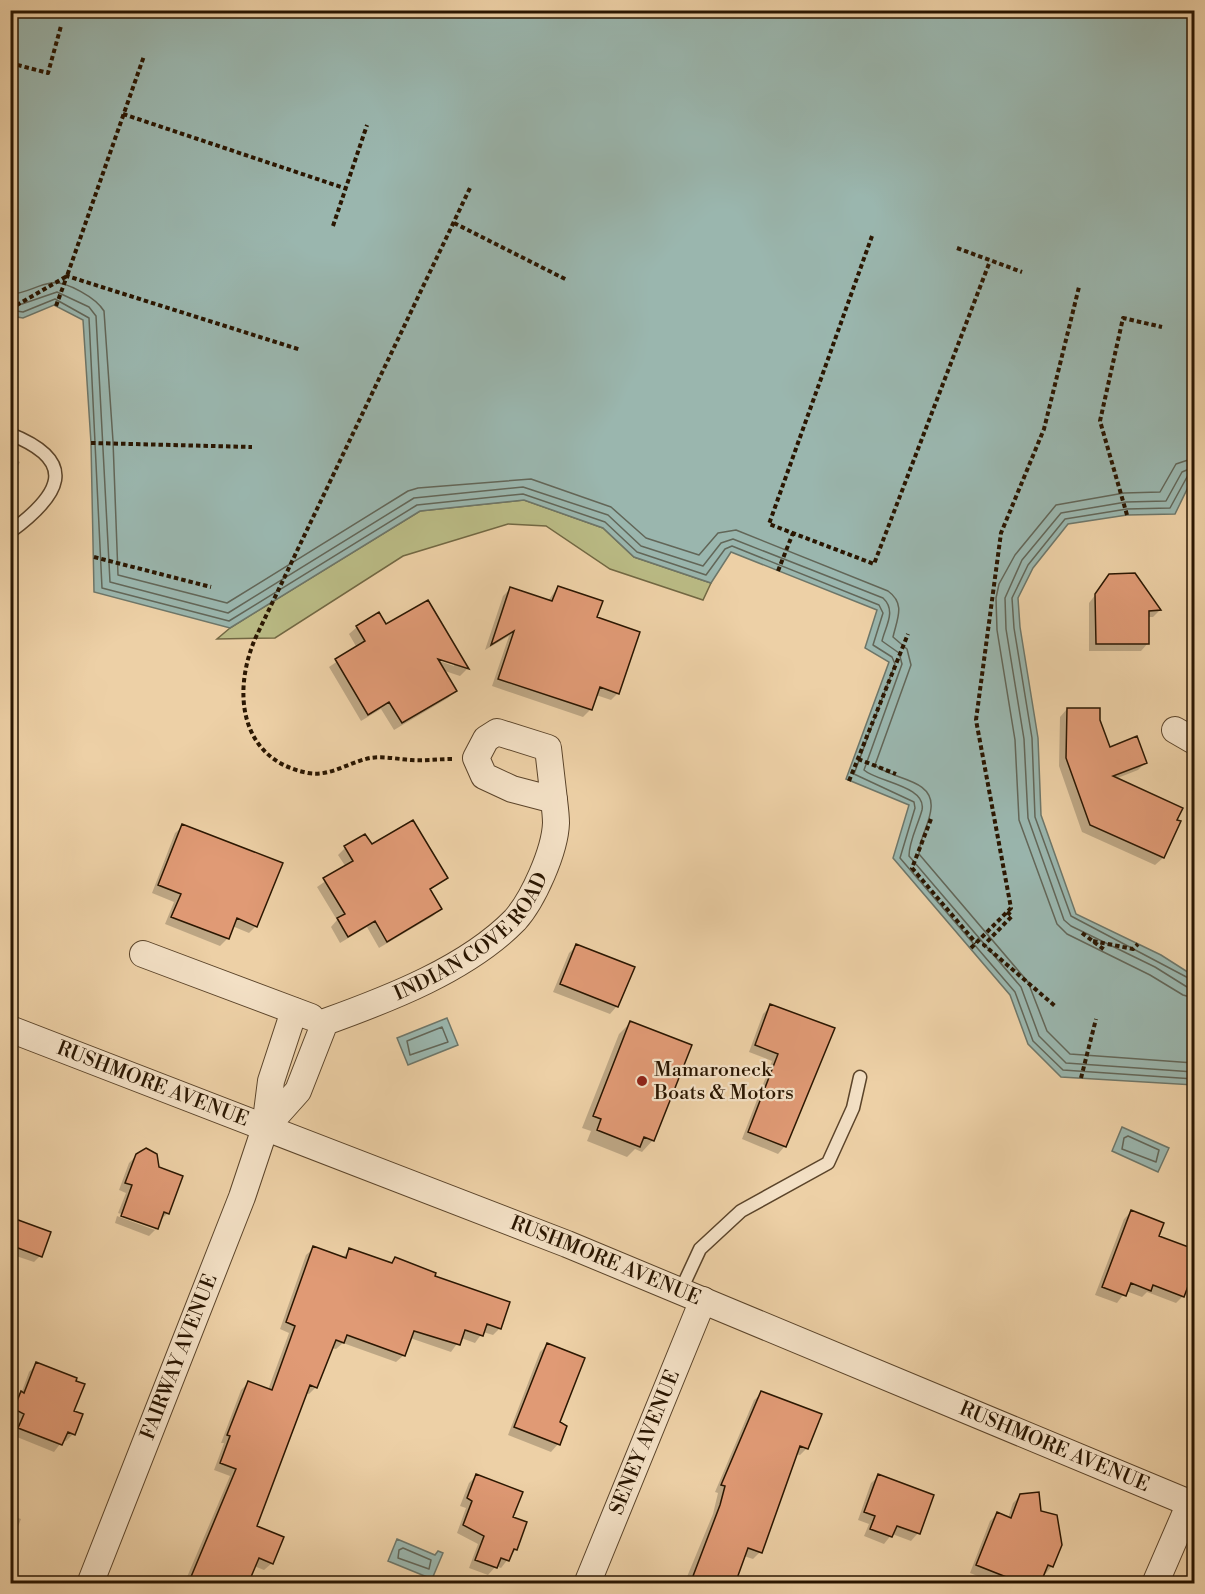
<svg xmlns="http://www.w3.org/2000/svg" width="1205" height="1594" font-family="'Libre Bodoni',serif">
  <rect width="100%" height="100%" fill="#edd0a6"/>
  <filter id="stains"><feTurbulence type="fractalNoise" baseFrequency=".00333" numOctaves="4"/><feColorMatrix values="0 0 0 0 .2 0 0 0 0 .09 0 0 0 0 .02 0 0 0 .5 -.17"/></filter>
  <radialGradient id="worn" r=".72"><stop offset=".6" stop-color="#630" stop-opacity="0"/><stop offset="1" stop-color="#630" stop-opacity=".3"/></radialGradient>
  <!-- green -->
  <path fill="#babb85" stroke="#726843" stroke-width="1.5" d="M524 500 603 528 634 557 711 583 703 600 610 569 546 526 508 524 403 556 275 638 217 639 230 628 420 511Z"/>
  <!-- water -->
  <path fill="#9ab6ae" stroke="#6d7669" stroke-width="1.5" d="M10 11H1194V475L1175 514 1127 515 1068 524 1033 568 1018 598 1020 627 1038 738 1041 815 1076 914 1161 955 1194 976V1085L1061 1077 1028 1044 1010 995 893 858 909 805 846 779 889 662 865 648 877 610 731 552 711 583 634 557 603 528 524 500 420 511 230 628 94 592 91 443 83 320 54 305 23 318 11 316Z
    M447 1018 458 1045 408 1065 397 1038Z
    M1122 1127 1169 1148 1158 1172 1112 1151Z
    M397 1539 435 1555 438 1551 443 1553 432 1579 388 1561Z"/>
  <!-- shadow -->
  <path fill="#0003" fill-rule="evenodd" d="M10 458 20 462 10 481Z
    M1110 576 1160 610 1153 617H1148V643L1141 651H1089V603Z
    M558 587 595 618 618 693 611 700 596 695 591 709 583 717 492 686 509 636 485 650 503 596 511 588 548 601Z
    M427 602 467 669 460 676 442 670 455 691 448 698 394 730 381 709 361 721 329 667 357 648 349 634 357 627 378 614 385 627ZM431 655 454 663V666L430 658Z
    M1067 709 1098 721 1109 749 1145 763 1138 770 1115 779 1179 822 1163 858 1155 865 1082 832 1059 766 1060 717Z
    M183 826 256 926 249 933 232 926 228 938 220 946 165 924 174 902 152 893 175 833Z
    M371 846 446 878 429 891 440 909 433 916 379 948 367 927 340 943 331 927 337 920 317 887 346 867 338 855 345 848Z
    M10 910 17 912 10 929Z
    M576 946 617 1006 610 1014 553 992 569 953Z
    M771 1006 833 1029 785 1146 778 1154 742 1139 772 1061 749 1052 763 1014Z
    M630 1023 653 1140 642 1152 635 1149 627 1157 587 1141 591 1131 582 1128 619 1034Z
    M141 1151H152L156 1155 168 1213 159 1221 157 1228 149 1236 115 1223 117 1216 155 1230V1226L118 1213 126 1193 119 1190 129 1163Z
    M10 1211 14 1212 12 1219 40 1256 34 1262 10 1254Z
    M1131 1212 1157 1237 1194 1251V1266L1183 1296 1176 1303 1147 1292 1142 1297 1126 1291 1117 1303 1095 1295 1124 1219Z
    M314 1248 342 1258 350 1250 390 1264 395 1259 433 1277 500 1328 493 1335 483 1332 475 1343 461 1338 451 1352 410 1338 404 1355 396 1362 343 1343 336 1349 331 1348 316 1387 309 1394 306 1393 255 1527 272 1563 264 1570 254 1566 247 1584H184L230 1476 214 1470 224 1443H221L241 1390 248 1383 268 1390 289 1333 280 1329 306 1255Z
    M547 1345 558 1423 565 1426 558 1444 551 1452 508 1435 540 1352Z
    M37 1364 72 1412 73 1434 66 1441 63 1440 54 1452 12 1435 17 1421 10 1418V1409L21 1394 29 1372Z
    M762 1393 807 1448 800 1455 795 1454 760 1552 753 1559 744 1556 734 1584H684L713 1514 718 1493 715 1492 754 1400Z
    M476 1476 516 1549 501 1568 496 1566 488 1575 469 1568 478 1544 457 1533 466 1508 460 1506 469 1483Z
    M879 1476 918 1533 911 1541 892 1534 884 1544 864 1536 869 1524 858 1520 871 1483Z
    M1021 1495 1039 1512 1052 1566 1037 1584H998L970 1573 990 1521 997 1514 1008 1518 1013 1503Z
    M10 1515 21 1519 10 1547Z
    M10 1547 17 1550 10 1566Z"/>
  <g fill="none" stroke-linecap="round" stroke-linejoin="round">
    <!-- shore -->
    <path stroke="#626658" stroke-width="1.5" d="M10 294C26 294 36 285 51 283 67 281 96 298 104 311L113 441 118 575 227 603 408 491 418 488 531 479 611 507 646 538 699 555 718 533 736 530 888 591C906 604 897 619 893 637L907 649 911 665 875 765C891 780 934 778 931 808 930 824 919 838 919 854L1028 982 1047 1031 1070 1054 1194 1063
      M10 303 22 304 57 292 89 307 96 316 110 582 228 613 414 498 523 487 608 515 641 546 703 566 721 543 733 539 883 598C897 611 885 627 882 641L899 653 902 664 864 770C877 782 927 786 922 810 918 825 909 841 909 856L1021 987 1039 1036 1066 1063 1194 1072
      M10 310 23 312 55 299 89 318 102 588 229 621 417 505 523 494 605 522 637 552 706 575 725 549 732 546 879 605 883 613 873 645 892 657 895 664 854 774 914 802 915 808 900 858 1015 992 1033 1041 1063 1070 1194 1079
      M1194 458 1176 464 1160 492 1124 493 1056 505 1015 555 999 584 996 598 997 630 1015 740 1019 820 1057 924 1067 934 1150 975 1183 995 1194 998
      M1194 467 1182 472 1166 501 1126 502 1061 513 1022 560 1005 598 1006 629 1024 739 1028 818 1064 920 1071 926 1155 967 1187 987 1194 988
      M1194 474 1187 477 1170 508 1127 509 1065 519 1028 565 1012 598 1014 628 1032 738 1035 817 1071 916 1194 981
      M442 1027 448 1042 410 1055 407 1041Z
      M1128 1136 1159 1150 1156 1162 1122 1149 1124 1138Z
      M403 1548 431 1560 429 1569 398 1558 399 1550Z"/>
  </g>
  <!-- building -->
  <path fill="#e09a75" stroke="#2a1601" stroke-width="1.5" d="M1135 573 1161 610 1149 611V644H1096L1095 594 1109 574Z
    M558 586 603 601 597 617 640 632 619 694 600 687 592 710 498 679 514 631 491 645 510 587 552 601Z
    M428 600 469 669 438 659 457 691 402 723 389 702 368 715 335 659 365 641 356 626 379 612 386 624Z
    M1067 708H1100V720L1110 747 1137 736 1147 763 1113 776 1183 808 1177 820 1181 821 1164 858 1090 825 1066 758Z
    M413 820 448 878 430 889 442 909 387 942 375 921 348 937 337 918 345 914 323 878 353 861 344 846 365 834 372 844Z
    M182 824 283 863 257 927 237 918 229 939 171 917 181 894 158 885Z
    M576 944 635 967 618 1007 560 984Z
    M770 1004 835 1028 786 1147 748 1132 778 1054 755 1045Z
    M630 1021 692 1045 654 1141 644 1137 640 1147 597 1130 601 1119 593 1116Z
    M146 1148 157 1154 159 1167 183 1176 169 1214 164 1212 158 1229 121 1216 132 1185 125 1183 136 1154Z
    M1131 1210 1164 1223 1159 1236 1194 1249V1270L1184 1297 1153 1285 1151 1291 1131 1283 1126 1296 1102 1287Z
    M10 1217 51 1232 42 1257 10 1245Z
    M313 1246 346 1258 349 1248 392 1263 395 1257 436 1273 435 1276 510 1302 501 1329 487 1324 483 1336 465 1330 460 1345 414 1331 405 1356 347 1335 344 1343 336 1340 317 1388 310 1385 257 1526 284 1537 273 1564 259 1558 248 1584H188L236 1469 220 1463 230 1436 227 1435 248 1381 272 1390 295 1326 286 1322Z
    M547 1343 585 1358 560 1422 567 1426 560 1445 514 1427Z
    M36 1362 77 1378 76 1381 85 1384 74 1411 83 1414 75 1435 68 1432 62 1445 18 1428 24 1414 14 1409 21 1391 24 1393Z
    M761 1391 822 1414 808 1449 800 1446 762 1553 748 1548 735 1584H690L720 1505 725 1486 721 1485Z
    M476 1474 523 1492 513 1517 527 1522 517 1550 514 1549 509 1561 501 1558 497 1568 475 1560 484 1536 463 1525 472 1501 467 1498Z
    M878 1474 934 1495 920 1534 897 1526 892 1537 870 1529 875 1516 864 1512Z
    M1039 1492 1041 1511 1057 1515 1062 1545 1053 1567 1048 1565 1041 1582 1029 1577 1024 1584 976 1565 997 1512 1011 1518 1020 1494Z"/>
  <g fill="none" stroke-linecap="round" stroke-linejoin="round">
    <!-- service casing -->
    <g stroke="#5b442a" stroke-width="15">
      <path id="service" d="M10 434C81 462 59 496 10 532
        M680 1292 700 1249 741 1211 828 1163 853 1108 860 1077"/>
    </g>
    <!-- minor casing -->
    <g stroke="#5b442a" stroke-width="28">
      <g id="minor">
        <path d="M1175 730 1194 741"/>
        <path d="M497 732 548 748 554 800 512 789 484 776 476 758 486 739Z"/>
        <path d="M143 954 311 1017"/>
        <path id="s1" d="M10 1029 567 1244 1194 1505"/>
        <path id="s2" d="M265 1128 298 1091 325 1022C389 999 467 969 515 920 533 900 555 851 556 823 556 816 555 808 554 800"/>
        <path id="s3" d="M90 1584 242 1197 265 1128 271 1081 294 1011"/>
        <path id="s4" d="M587 1584 703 1300"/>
        <path d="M1155 1584 1190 1503"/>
      </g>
    </g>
    <!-- path -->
    <path stroke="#2a1601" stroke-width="4" stroke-dasharray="4.5 3" stroke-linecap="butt" d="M10 63 48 73 61 26
      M123 114 347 189
      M10 205 17 207
      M454 223 567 280
      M333 226 367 125
      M872 236 769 524 874 564 990 261
      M957 248 1022 272
      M56 306 67 276 301 350
      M10 309 67 276 144 56
      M91 443 252 447
      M1127 515 1100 421 1123 318 1162 327
      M94 557 211 587
      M778 571 793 533
      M452 759C438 759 424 761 411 760 397 759 383 756 370 758 349 762 330 777 308 773 240 760 232 693 255 639L470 188
      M858 759 896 774
      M849 781 908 634
      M931 819 912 868 976 943
      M1007 912 1012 916 984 945 1055 1006
      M1082 933 1106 951
      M1093 941 1133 949 1138 944
      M971 948 1011 908 976 720 1001 533 1044 429 1079 287
      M1081 1078 1096 1019"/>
    <!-- service -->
    <use href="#service" stroke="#f3e0c5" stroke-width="12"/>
    <!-- minor -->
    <use href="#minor" stroke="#f3e0c5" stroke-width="26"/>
  </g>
  <!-- markers -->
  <circle fill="#8f2418" stroke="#f3e0c5" stroke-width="2" cx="642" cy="1081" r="6"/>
  <g text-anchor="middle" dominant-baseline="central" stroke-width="4.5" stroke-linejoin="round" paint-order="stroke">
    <!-- street labels -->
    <g font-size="20" fill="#2a1601" stroke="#f3e0c5">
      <text stroke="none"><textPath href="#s2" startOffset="297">INDIAN COVE ROAD</textPath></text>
      <text stroke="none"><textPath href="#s1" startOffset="153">RUSHMORE AVENUE</textPath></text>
      <text stroke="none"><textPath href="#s1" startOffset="639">RUSHMORE AVENUE</textPath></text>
      <text stroke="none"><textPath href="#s3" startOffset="244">FAIRWAY AVENUE</textPath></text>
      <text stroke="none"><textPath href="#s4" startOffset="153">SENEY AVENUE</textPath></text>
      <text stroke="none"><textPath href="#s1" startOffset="1125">RUSHMORE AVENUE</textPath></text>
    </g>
    <!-- poi labels -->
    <g font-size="20" fill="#2a1601" stroke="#f3e0c5" text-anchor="start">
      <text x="654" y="1070">Mamaroneck<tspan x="654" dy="23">Boats &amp; Motors</tspan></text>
    </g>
  </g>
  <!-- margin -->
  <rect width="1205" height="1594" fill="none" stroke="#edd0a6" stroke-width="36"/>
  <rect x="12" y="12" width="1181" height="1570" fill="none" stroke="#2a1601" stroke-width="3"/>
  <rect x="18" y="18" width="1169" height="1558" fill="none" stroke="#2a1601" stroke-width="1.5"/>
  <rect width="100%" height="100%" filter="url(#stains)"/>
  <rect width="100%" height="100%" fill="url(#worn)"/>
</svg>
